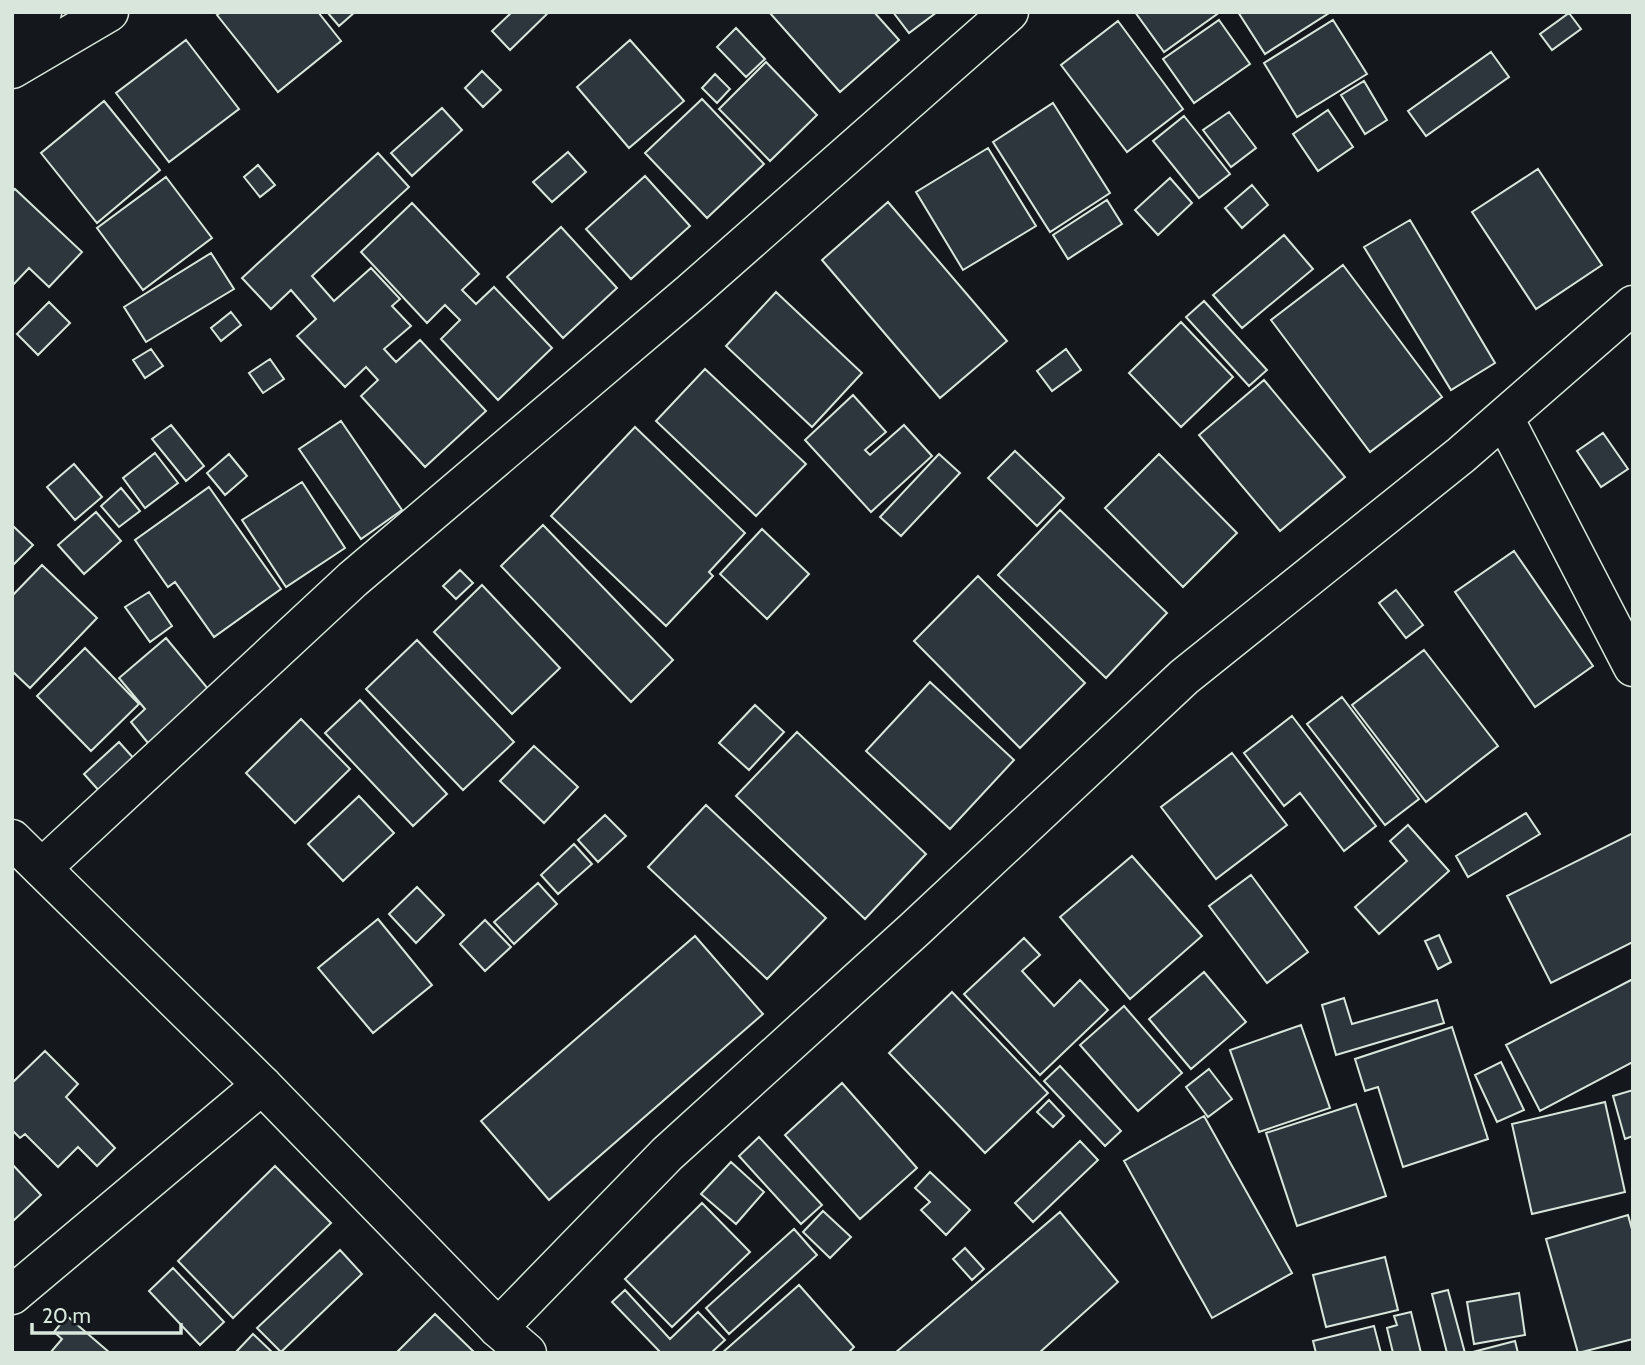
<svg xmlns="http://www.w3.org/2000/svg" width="1645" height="1365" font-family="Cabin,sans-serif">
  <rect width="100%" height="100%" fill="#14181c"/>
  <!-- building -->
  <path fill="#2c363c" stroke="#d8e6dc" stroke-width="2" d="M221 12H318L341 41 278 92 217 15Z
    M327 12H355L339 26Z
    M512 12 548 13 510 50 492 31Z
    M769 12H874L899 40 840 92Z
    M893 12H937L909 33Z
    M1135 12H1220L1164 52Z
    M1238 12H1328L1329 13 1265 54Z
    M1569 13 1581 29 1552 50 1540 34Z
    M1219 20 1250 64 1194 103 1163 59Z
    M1333 20 1367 74 1297 117 1264 63Z
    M1118 21 1183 109 1127 152 1061 65Z
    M736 28 765 59 746 77 717 47Z
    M186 40 239 109 169 162 116 93Z
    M630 40 684 101 629 148 577 87Z
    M1491 52 1509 77 1426 136 1408 111Z
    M766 62 817 115 770 161 719 109Z
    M482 71 501 90 483 107 465 88Z
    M715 74 730 89 717 103 702 88Z
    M1364 81 1387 120 1365 134 1341 95Z
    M702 99 764 164 707 218 645 153Z
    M104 101 160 170 97 223 41 153Z
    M1053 103 1110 193 1050 232 993 142Z
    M442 108 462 130 412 176 391 153Z
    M1328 110 1353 147 1318 171 1293 134Z
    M1229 112 1256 148 1231 167 1203 130Z
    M1184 116 1230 174 1199 198 1153 141Z
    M988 148 1036 226 963 270 916 192Z
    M568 152 586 172 552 202 533 182Z
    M378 153 409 187 312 276 334 301 371 268 400 299 392 306 411 326 384 349 396 362 420 340 486 411 425 467 361 396 378 380 366 367 345 387 297 336 316 319 291 290 271 309 242 278Z
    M258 165 275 185 260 197 244 177Z
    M1538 169 1602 265 1536 309 1472 212Z
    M645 176 690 226 631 279 586 229Z
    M166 177 212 238 143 290 97 228Z
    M1170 178 1192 203 1158 235 1135 210Z
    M1252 185 1268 205 1242 228 1225 208Z
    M15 189 82 252 49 287 29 268 12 286V192Z
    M1107 200 1122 224 1068 259 1053 235Z
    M888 202 1007 341 940 398 822 260Z
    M412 203 479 274 462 290 476 304 494 287 552 348 498 400 441 339 460 320 445 305 427 323 361 252Z
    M1410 220 1495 363 1451 390 1364 247Z
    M561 227 617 288 563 338 507 277Z
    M1284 235 1313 269 1242 328 1213 295Z
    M211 253 234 289 146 342 124 307Z
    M1343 265 1442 397 1370 452 1271 320Z
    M776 292 862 373 812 427 726 346Z
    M1204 301 1267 370 1249 386 1186 317Z
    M49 302 70 323 38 355 17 334Z
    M231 312 241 325 221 341 211 328Z
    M1181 322 1233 377 1181 427 1129 373Z
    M151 349 163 366 145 378 133 360Z
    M1066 349 1081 370 1052 391 1037 371Z
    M270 359 284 379 263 393 249 373Z
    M705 369 806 464 756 516 656 421Z
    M1264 380 1345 477 1280 531 1199 435Z
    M853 395 886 432 865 450 870 455 904 425 932 456 871 512 805 440Z
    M341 421 402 510 361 539 299 449Z
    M171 425 204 466 186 481 152 439Z
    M635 427 745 533 709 572 713 576 666 626 551 516Z
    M1603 433 1628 469 1601 487 1577 451Z
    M1015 451 1064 498 1037 526 988 478Z
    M155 453 178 483 145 508 123 478Z
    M229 454 247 476 225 495 207 473Z
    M939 454 960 473 901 536 880 517Z
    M1159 454 1237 533 1183 587 1105 508Z
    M74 464 102 497 75 520 47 487Z
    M302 482 345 548 286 587 242 520Z
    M209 487 281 589 214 637 175 582 168 587 135 540Z
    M121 488 140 511 119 527 101 506Z
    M1060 510 1167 613 1106 678 998 575Z
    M96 512 121 541 84 574 58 545Z
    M12 525 33 545 12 566Z
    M543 525 673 660 631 702 501 566Z
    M762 529 809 574 767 619 720 574Z
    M1514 551 1593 666 1535 707 1455 592Z
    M42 565 97 618 30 688 12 671V596Z
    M460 570 473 583 456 599 443 586Z
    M978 576 1085 683 1020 748 914 641Z
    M482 585 560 668 512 714 434 632Z
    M1396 590 1423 625 1406 638 1379 603Z
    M149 592 172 626 150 642 125 607Z
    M166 638 214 696 152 748 131 722 145 709 119 678Z
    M417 640 514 742 463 790 366 689Z
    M85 648 139 704 91 751 37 696Z
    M1424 650 1498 746 1426 802 1352 705Z
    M930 682 1014 760 950 829 866 751Z
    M1342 697 1419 799 1385 825 1307 724Z
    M360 700 447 794 413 826 325 733Z
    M755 705 784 732 749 770 719 743Z
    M1292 716 1376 826 1344 851 1300 793 1284 806 1244 753Z
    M301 719 350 769 295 823 246 773Z
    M797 732 926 854 865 919 736 796Z
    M119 742 136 761 101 793 84 774Z
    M534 746 578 787 544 823 500 781Z
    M1232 753 1287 825 1216 879 1161 807Z
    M359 796 394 833 343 881 308 844Z
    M706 805 826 918 767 979 648 867Z
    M1526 813 1540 834 1468 877 1456 856Z
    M605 815 626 836 598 862 578 840Z
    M1408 825 1449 871 1379 934 1355 907 1407 861 1390 841Z
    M1633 833V942L1551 983 1507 896Z
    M574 844 592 864 558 894 541 875Z
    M1132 856 1202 936 1130 999 1060 917Z
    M1251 875 1308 952 1267 983 1209 906Z
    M538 883 557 904 514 944 494 922Z
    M417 887 444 915 416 943 389 914Z
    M378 919 432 985 373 1033 318 968Z
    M485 920 511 947 485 971 460 944Z
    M1439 935 1451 962 1438 969 1425 941Z
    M695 936 763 1014 549 1200 481 1121Z
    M1024 938 1040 955 1022 971 1054 1006 1080 980 1108 1010 1040 1075 964 994Z
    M1204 972 1246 1022 1191 1069 1149 1019Z
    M1633 979V1062L1540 1111 1506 1045Z
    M952 992 1048 1093 985 1153 889 1053Z
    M1344 998 1352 1024 1437 1000 1444 1023 1336 1055 1322 1005Z
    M1124 1006 1182 1073 1138 1111 1080 1045Z
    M1301 1025 1330 1108 1259 1132 1230 1050Z
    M1452 1027 1488 1139 1403 1167 1378 1087 1365 1091 1355 1059Z
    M45 1051 78 1084 66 1097 115 1148 97 1166 78 1147 58 1167 25 1134 20 1138 12 1130V1083Z
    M1501 1062 1524 1110 1497 1122 1475 1075Z
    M1060 1066 1121 1131 1105 1146 1044 1081Z
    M1209 1069 1232 1099 1208 1117 1186 1087Z
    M842 1083 917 1168 860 1219 785 1135Z
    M1633 1090V1136L1625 1139 1613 1096Z
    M1049 1100 1064 1116 1053 1127 1037 1112Z
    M1605 1102 1625 1192 1532 1214 1512 1124Z
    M1356 1104 1386 1196 1297 1226 1266 1133Z
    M1204 1116 1292 1273 1212 1318 1124 1161Z
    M759 1137 822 1205 801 1224 739 1156Z
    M1080 1141 1098 1160 1033 1222 1015 1203Z
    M731 1162 764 1192 736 1224 701 1194Z
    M12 1164 41 1195 12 1222Z
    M275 1166 331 1223 233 1318 178 1261Z
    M930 1172 970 1210 946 1235 921 1210 930 1202 915 1188Z
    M702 1203 750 1252 672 1327 625 1279Z
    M823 1211 851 1237 830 1258 803 1232Z
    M1060 1212 1118 1282 1039 1353H895Z
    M1628 1215 1633 1233V1339L1578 1353 1546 1239Z
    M794 1229 817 1255 729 1334 706 1308Z
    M965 1248 984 1269 972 1280 953 1259Z
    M340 1250 362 1274 281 1352 257 1328Z
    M1385 1257 1398 1310 1326 1327 1313 1275Z
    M173 1268 224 1322 200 1345 149 1291Z
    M799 1285 854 1347 848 1353H722Z
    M625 1290 670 1339 698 1312 725 1340 711 1353H661L612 1302Z
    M1448 1290 1465 1353H1447L1432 1294Z
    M1519 1293 1525 1335 1474 1344 1467 1302Z
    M1411 1312 1421 1353H1393L1387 1328 1397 1325 1394 1316Z
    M435 1314 475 1353 397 1352Z
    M67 1316 110 1353H50L62 1339 54 1332Z
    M1374 1326 1381 1353H1316L1313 1341Z
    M253 1334 273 1353H235Z
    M1515 1341 1518 1353H1469Z"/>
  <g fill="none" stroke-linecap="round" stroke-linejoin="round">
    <!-- lane casing -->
    <g stroke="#d8e6dc" stroke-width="25">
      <path id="lane" d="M12 13 31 31"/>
    </g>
    <!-- street casing -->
    <g stroke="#d8e6dc" stroke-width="41">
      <path id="street" d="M12 64 42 12
        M12 69 109 12
        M1504 418 1633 667
        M42 868 353 579 690 293 1009 12
        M12 1295 262 1085
        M498 1328 667 1154 915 929 1184 677 1461 455 1633 305"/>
    </g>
    <!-- secondary casing -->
    <g stroke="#d8e6dc" stroke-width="41">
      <path id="secondary" d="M12 839 262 1085 498 1328 527 1353"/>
    </g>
    <!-- lane -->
    <use href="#lane" stroke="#14181c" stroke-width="23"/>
    <!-- street -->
    <use href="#street" stroke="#14181c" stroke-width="38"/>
    <!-- secondary -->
    <use href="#secondary" stroke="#14181c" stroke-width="38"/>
  </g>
  <!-- border -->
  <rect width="1645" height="1365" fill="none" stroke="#d8e6dc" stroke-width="28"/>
  <!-- scale -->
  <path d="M32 1323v10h149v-10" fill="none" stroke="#d8e6dc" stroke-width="3.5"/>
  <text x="42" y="1323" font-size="21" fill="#d8e6dc" stroke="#14181c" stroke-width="5" paint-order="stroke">20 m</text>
</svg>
